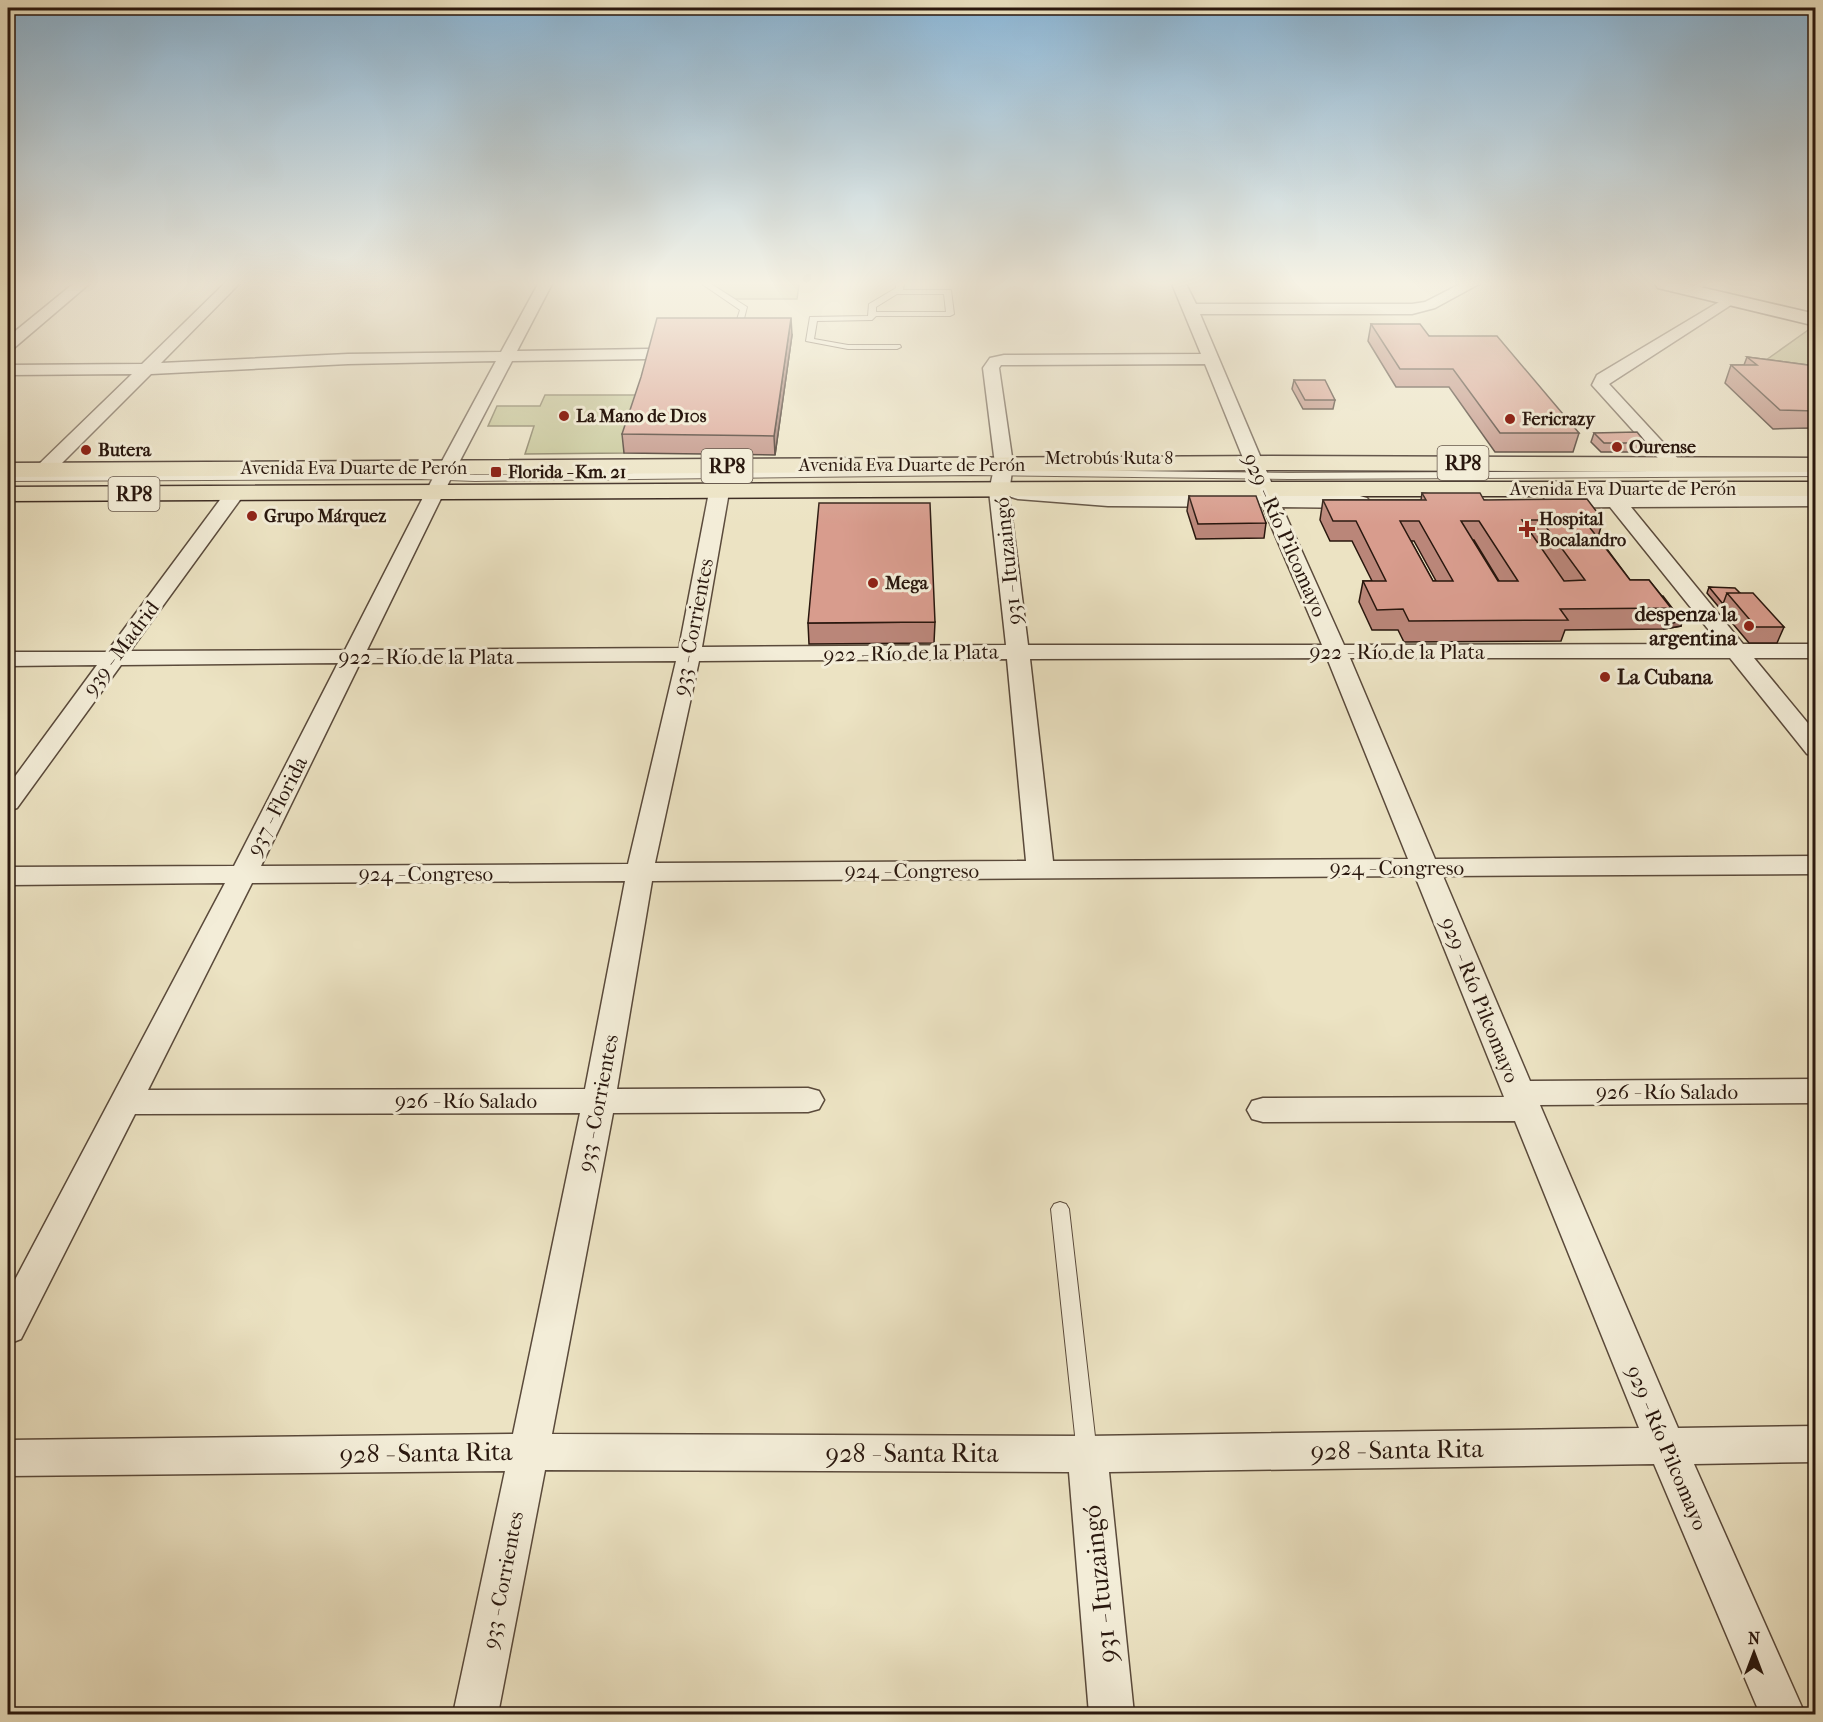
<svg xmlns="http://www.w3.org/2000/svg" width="1823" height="1722" font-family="'IM FELL French Canon',serif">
  <rect width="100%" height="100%" fill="#ece3c3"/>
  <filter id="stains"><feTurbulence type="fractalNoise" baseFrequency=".00333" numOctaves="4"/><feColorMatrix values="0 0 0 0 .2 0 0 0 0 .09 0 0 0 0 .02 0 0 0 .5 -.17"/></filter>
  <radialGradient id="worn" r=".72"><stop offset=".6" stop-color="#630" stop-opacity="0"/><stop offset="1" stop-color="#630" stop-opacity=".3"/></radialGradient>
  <!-- green -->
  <path fill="#c0c18e" stroke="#746c4e" stroke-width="1.5" d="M711 284H799L797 299H735Z
    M1811 328 1815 329V384L1745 375Z
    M545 395H643L624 453 525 454 534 426H488L497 406H540Z"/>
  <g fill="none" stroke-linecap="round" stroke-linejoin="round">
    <!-- lane casing -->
    <g stroke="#5a4a3b" stroke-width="2">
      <path id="lane" d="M702 284H711L747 307 740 334 733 332 740 310Z
        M896 284H904L903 290H951L954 314 950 316H876L872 320 817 321 814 339 848 345H900L901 347 897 349H848L806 341 810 317 868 316 869 304 896 288ZM897 294H944L946 312H876V307Z
        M1697 284H1706L1695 293H1689V289Z
        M973 469 1289 473 1816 470V476L1289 479 973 475 475 481 421 479 8 481V475L421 473 475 475Z
        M1060 1202 1066 1204 1069 1209 1097 1454 1094 1461 1087 1463 1080 1461 1077 1454 1051 1209 1054 1204Z"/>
    </g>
    <!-- street casing -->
    <g stroke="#5a4a3b" stroke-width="3">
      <path id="street" d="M73 284H89L14 348 8 350V337Z
        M224 284H239L161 363 348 354 501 352 538 284H552L517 351 648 349 656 354 648 359 512 361 452 476 367 650 679 648 709 492 712 488H726L729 492 702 647 1006 645 989 491 995 464 983 368 990 358 1004 355 1201 354 1172 284H1186L1196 304H1412L1425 302 1460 284H1479L1435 308 1412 314H1200L1277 496H1360L1367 498 1370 502 1367 506 1360 508 1282 507 1344 645 1720 644 1610 507 1552 508 1545 506 1542 502 1545 498 1552 496H1601L1599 493 1602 489C1612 487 1615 488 1621 496L1816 494V506L1631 507 1743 644H1816V658H1754L1816 733V756L1807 754 1730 658H1350L1435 859 1816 856V874L1443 876 1530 1081 1816 1079V1103L1540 1105 1678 1428 1816 1426V1462L1694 1464 1805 1714H1760L1654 1464 1109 1472 1134 1714H1089L1069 1472 545 1470 498 1714H453L505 1471 8 1476V1440L513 1434 580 1113 135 1114 21 1339 8 1344V1293L225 883 8 885V867L234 866 338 663 121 665 17 808 8 811V786L97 665 8 666V652H107L228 489H242L245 493 130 651 345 650 434 476 496 361 348 364 151 374 52 473H38L36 469 38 465 132 374 8 375V365L142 364ZM1205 364 1258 495 1108 494 1018 487 1011 489 1009 493 1013 464 999 368 1001 365ZM1009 494 1011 497 1018 499 1108 506 1263 507 1322 645H1028ZM1327 658 1408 859 1053 861 1030 659ZM1007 659 1026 861 655 863 699 661ZM676 661 628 864 261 866 360 663ZM1415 876 1504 1097 1263 1098 1252 1101 1247 1110 1252 1119 1263 1122 1515 1121 1639 1428 1087 1436 552 1434 613 1113 808 1112 819 1109 824 1100 819 1091 808 1088 617 1089 652 881ZM625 881 585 1089 148 1090 252 883Z
        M1729 296 1734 297 1736 300 1734 303 1609 384 1682 463 1680 467H1666L1592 385 1597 375Z"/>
    </g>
    <!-- secondary casing -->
    <g stroke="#29170e" stroke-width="3">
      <path id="secondary" d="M1655 284H1687L1816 314V326L1658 288Z"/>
    </g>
    <!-- primary casing -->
    <g stroke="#29170e" stroke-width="3">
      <path id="primary" d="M1273 456 1816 458V472L1273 470 8 477V463Z
        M1094 482H1816V496H1094L8 501V487Z"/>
    </g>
    <!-- lane -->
    <use href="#lane" fill="#f3edd8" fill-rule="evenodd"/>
    <!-- street -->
    <use href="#street" fill="#f3edd8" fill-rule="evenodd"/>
    <!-- secondary -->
    <use href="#secondary" fill="#f3edd8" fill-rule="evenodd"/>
    <!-- primary -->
    <use href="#primary" fill="#ece3c3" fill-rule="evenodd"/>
  </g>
  <!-- wall -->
  <path fill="#ba8679" stroke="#29170e" stroke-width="1.5" fill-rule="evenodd" d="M1371 324 1429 336 1579 433 1573 452H1495L1449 387H1396L1368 341Z
    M792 335 775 455 624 453 622 434Z
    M1747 357 1815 366V434L1808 428 1773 429 1725 383 1731 365H1744Z
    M1294 380 1335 400 1333 409H1303L1292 389Z
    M1594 433 1646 443 1643 452H1601L1591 442Z
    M1422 493 1484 500 1603 520 1598 537 1630 580H1649L1682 621 1681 626 1664 629 1565 630 1561 641 1404 642 1398 630H1372L1359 602 1363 581H1372L1352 541H1330L1320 520 1323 500H1421ZM1473 540H1474L1499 581H1498ZM1411 541H1414L1436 581H1433Z
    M1189 496 1266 523 1264 538 1196 539 1187 511Z
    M1709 587 1740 593 1784 627 1777 643H1749L1707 593Z
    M935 622 934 643 809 644 808 623Z"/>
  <!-- shaded-wall -->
  <path fill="#976d63" stroke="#29170e" stroke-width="1.5" d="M791 318 792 335 775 455 774 436Z
    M1682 621 1681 626 1664 629 1666 624Z"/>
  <!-- building -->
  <path fill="#d89c8d" stroke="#29170e" stroke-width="1.5" fill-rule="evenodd" d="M657 318H791L774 436 622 434 641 377Z
    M1371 324H1420L1429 336H1497L1579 433H1500L1453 369H1400Z
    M1747 357 1815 366V411L1780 410 1731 365H1757Z
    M1294 380H1325L1335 400H1305Z
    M1637 432 1646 443H1604L1594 433Z
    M1422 493H1480L1484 500 1587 499 1603 520H1584L1630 580H1649L1671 608 1560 609 1568 620 1409 621 1403 609 1377 610 1363 581H1386L1356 521H1333L1323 500H1426ZM1522 520H1541L1585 580 1564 581ZM1400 521H1419L1453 581H1433ZM1461 521H1479L1518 581H1498Z
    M1189 496H1256L1266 523 1198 524Z
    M819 503H930L935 622 808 623Z
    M1709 587 1735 588 1740 593H1727L1723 604Z
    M1727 593H1753L1784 627H1756Z
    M1662 596H1663L1682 621 1666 624 1671 608Z"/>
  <!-- sky -->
  <linearGradient id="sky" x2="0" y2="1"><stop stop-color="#8bb7d8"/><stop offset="0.54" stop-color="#f6f2e4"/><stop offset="1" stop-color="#f6f2e4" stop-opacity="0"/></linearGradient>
  <rect width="1823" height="525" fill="url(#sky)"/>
  <!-- markers -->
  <g fill="#8f2418" stroke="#f3edd8" stroke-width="2">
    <circle cx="564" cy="416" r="6"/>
    <circle cx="1510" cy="419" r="6"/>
    <circle cx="1617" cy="447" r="6"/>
    <circle cx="86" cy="450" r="6"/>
    <rect x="490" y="466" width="12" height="12" rx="3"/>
    <circle cx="252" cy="516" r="6"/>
    <path d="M1524 520h6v6h6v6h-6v6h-6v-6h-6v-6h6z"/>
    <circle cx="873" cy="583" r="6"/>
    <circle cx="1749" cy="626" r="6"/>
    <circle cx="1605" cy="677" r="6"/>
  </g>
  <g text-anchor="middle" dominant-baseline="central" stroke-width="6" stroke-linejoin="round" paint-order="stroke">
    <!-- far-poi labels -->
    <g font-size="18" font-weight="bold" fill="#29170e" stroke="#f3edd8" text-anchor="start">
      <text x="576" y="416">La Mano de D10s</text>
      <text x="1522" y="419">Fericrazy</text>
      <text x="1629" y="447">Ourense</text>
      <text x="98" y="450">Butera</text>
      <text x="508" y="472">Florida - Km. 21</text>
      <text x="264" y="516">Grupo Márquez</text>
      <text x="1539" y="519">Hospital<tspan x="1539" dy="21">Bocalandro</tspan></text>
      <text x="885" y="583">Mega</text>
    </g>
    <!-- far-street labels -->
    <g font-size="18" fill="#29170e" stroke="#f3edd8">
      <text x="1109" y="458">Metrobús Ruta 8</text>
      <text x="912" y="465">Avenida Eva Duarte de Perón</text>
      <text x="354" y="468">Avenida Eva Duarte de Perón</text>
      <text x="1623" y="489">Avenida Eva Duarte de Perón</text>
    </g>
    <!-- shield labels -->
    <g fill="#f3edd8" stroke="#66574b" stroke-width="1.5">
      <rect x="1437.5" y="446" width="51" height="34" rx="4.5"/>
      <rect x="701.5" y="449" width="51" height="34" rx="4.5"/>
      <rect x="108.5" y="477" width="51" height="34" rx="4.5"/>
    </g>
    <g font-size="20" font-weight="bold" fill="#29170e">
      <text x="1463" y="463">RP8</text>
      <text x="727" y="466">RP8</text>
      <text x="134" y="494">RP8</text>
    </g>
    <!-- street labels -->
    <g font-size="21" fill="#29170e" stroke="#f3edd8">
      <text transform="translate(1285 535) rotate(66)">929 - Río Pilcomayo</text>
      <text transform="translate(1008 561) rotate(-96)">931 - Ituzaingó</text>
      <text transform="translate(693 627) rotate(-79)">933 - Corrientes</text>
      <text transform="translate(121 648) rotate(-53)">939 - Madrid</text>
      <text x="1397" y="652">922 - Río de la Plata</text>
      <text transform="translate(911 653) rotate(-1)">922 - Río de la Plata</text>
      <text x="426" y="657">922 - Río de la Plata</text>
      <text transform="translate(277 806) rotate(-63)">937 - Florida</text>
      <text x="1397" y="868">924 - Congreso</text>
      <text x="912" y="871">924 - Congreso</text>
      <text x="426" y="874">924 - Congreso</text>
      <text transform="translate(1480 1000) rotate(68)">929 - Río Pilcomayo</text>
      <text x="1667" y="1092">926 - Río Salado</text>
      <text x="466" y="1101">926 - Río Salado</text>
      <text transform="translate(598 1103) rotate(-79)">933 - Corrientes</text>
      <text transform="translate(1667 1448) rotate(67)">929 - Río Pilcomayo</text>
      <text transform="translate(503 1580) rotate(-79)">933 - Corrientes</text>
    </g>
    <!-- poi labels -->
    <g font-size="21" font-weight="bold" fill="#29170e" stroke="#f3edd8" text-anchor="end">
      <text x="1737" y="614">despenza la<tspan x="1737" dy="24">argentina</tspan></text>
      <text x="1617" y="677" text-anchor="start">La Cubana</text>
    </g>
    <!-- near-street labels -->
    <g font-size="26" fill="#29170e" stroke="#f3edd8">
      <text transform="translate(1397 1450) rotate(-1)">928 - Santa Rita</text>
      <text transform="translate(426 1453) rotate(-1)">928 - Santa Rita</text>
      <text x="912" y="1453">928 - Santa Rita</text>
      <text transform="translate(1100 1584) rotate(-96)">931 - Ituzaingó</text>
    </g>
  </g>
  <!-- margin -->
  <rect width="1823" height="1722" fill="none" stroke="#ece3c3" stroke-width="30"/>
  <rect x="9" y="9" width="1805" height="1704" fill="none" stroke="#29170e" stroke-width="3"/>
  <rect x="15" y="15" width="1793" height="1692" fill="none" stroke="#29170e" stroke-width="1.5"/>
  <!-- north arrow -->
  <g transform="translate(1754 1653)" stroke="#f3edd8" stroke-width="4.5" paint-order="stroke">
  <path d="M0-4.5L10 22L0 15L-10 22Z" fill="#29170e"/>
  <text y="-9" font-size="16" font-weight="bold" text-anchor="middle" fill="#29170e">N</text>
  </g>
  <rect width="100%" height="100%" filter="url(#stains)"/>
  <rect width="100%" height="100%" fill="url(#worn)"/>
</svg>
